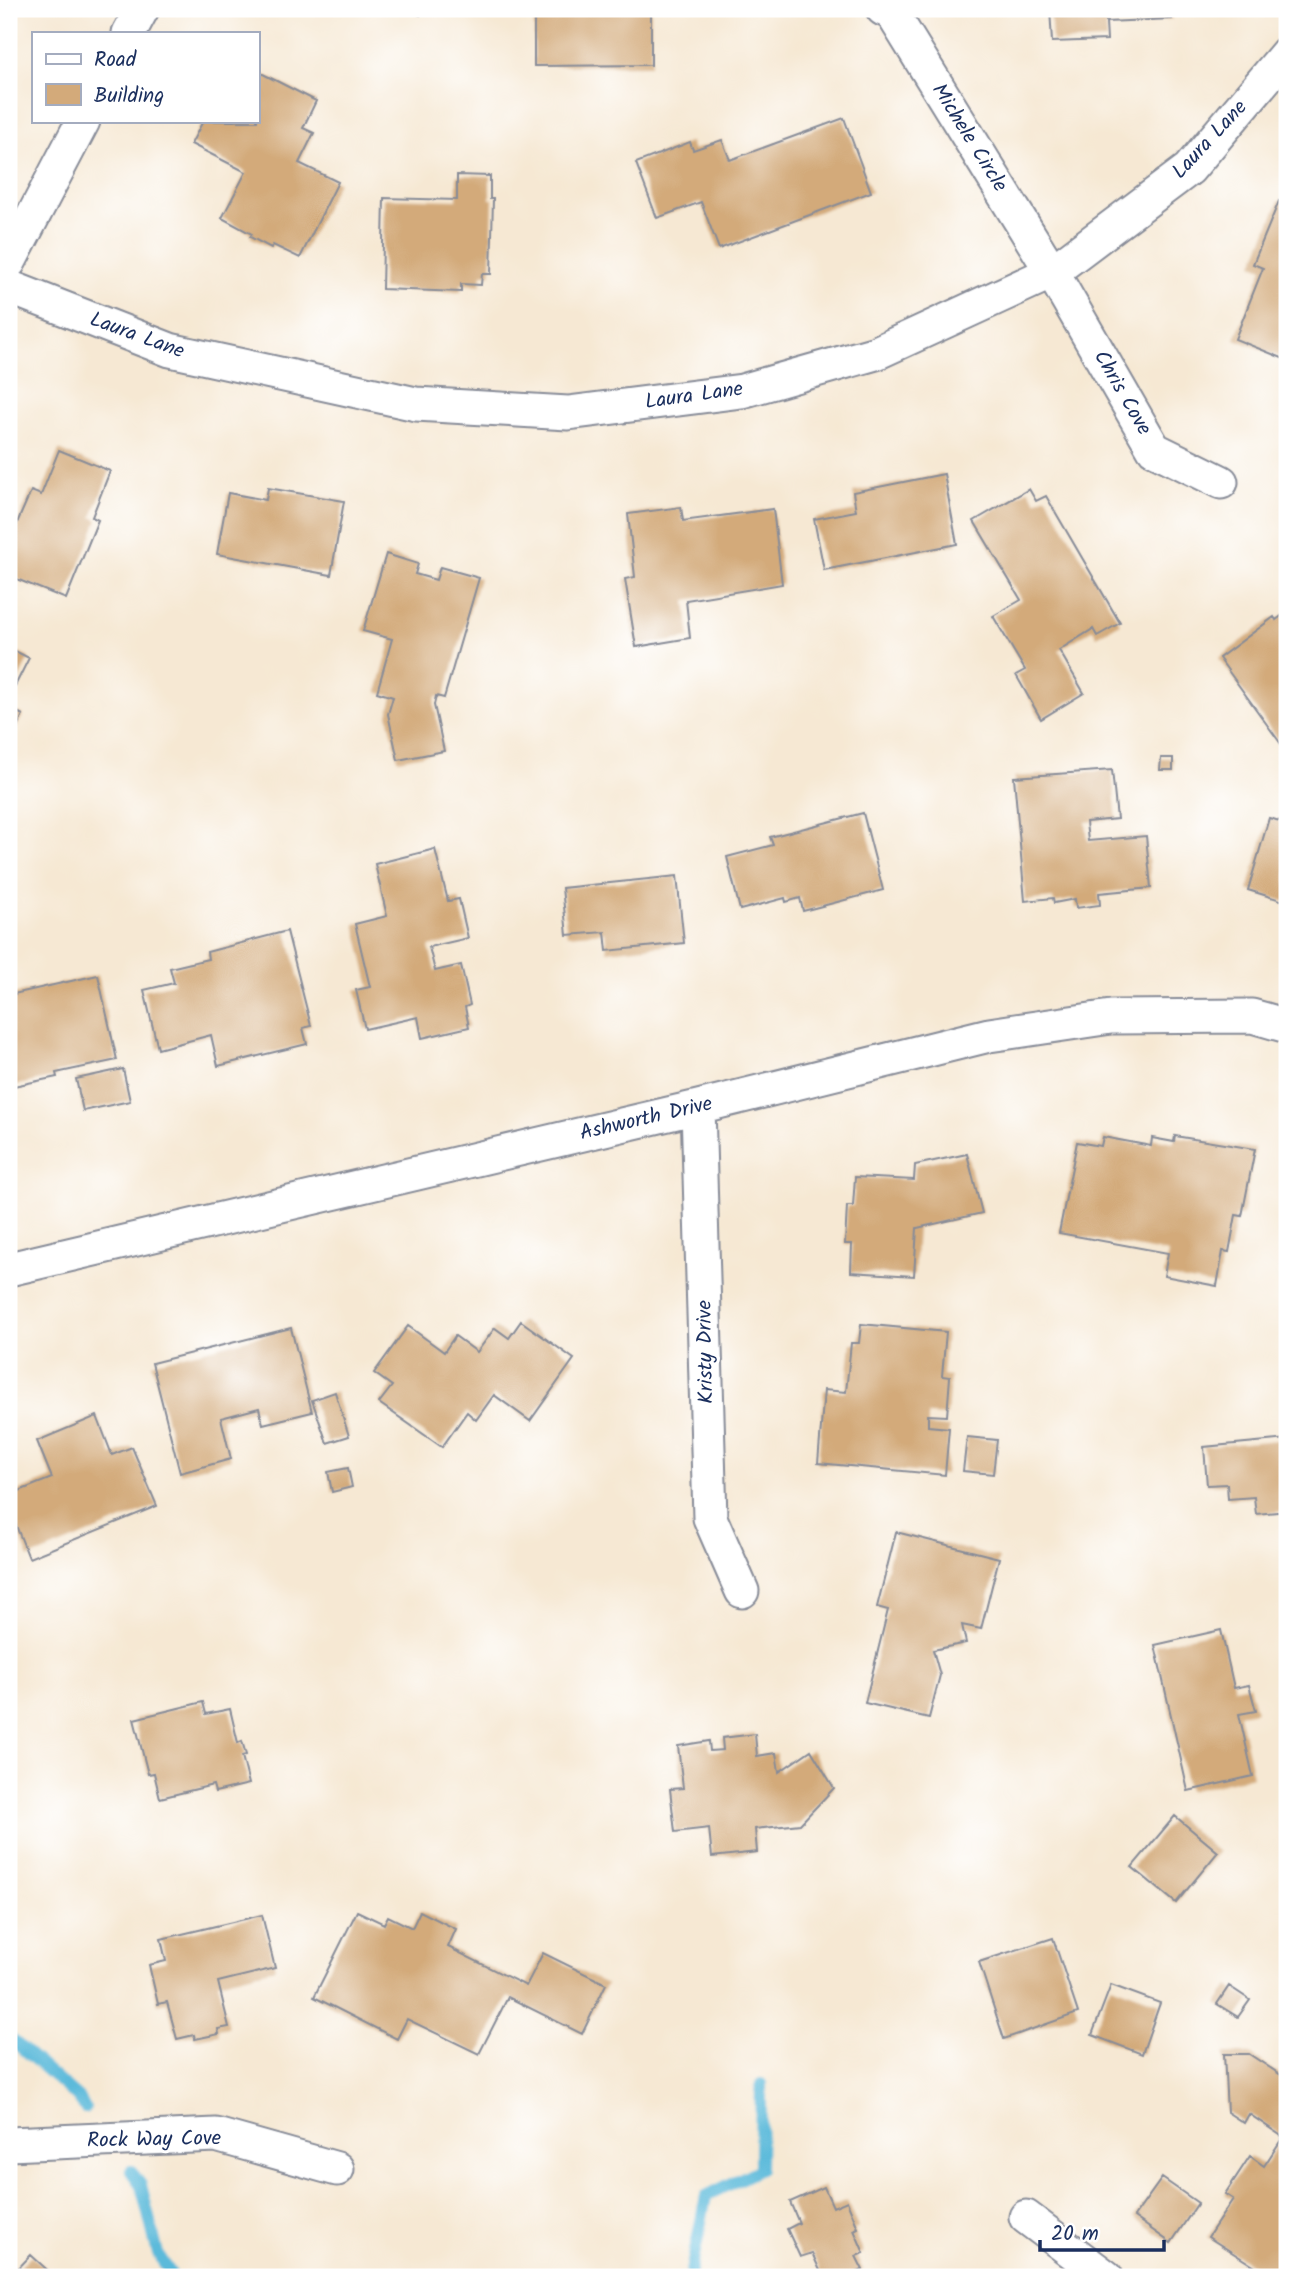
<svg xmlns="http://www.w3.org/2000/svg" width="1296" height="2286" font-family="Kalam,sans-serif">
  <rect width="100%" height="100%" fill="#fff"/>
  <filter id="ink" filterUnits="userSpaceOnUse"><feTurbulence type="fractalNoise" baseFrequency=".0143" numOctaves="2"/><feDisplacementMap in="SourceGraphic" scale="14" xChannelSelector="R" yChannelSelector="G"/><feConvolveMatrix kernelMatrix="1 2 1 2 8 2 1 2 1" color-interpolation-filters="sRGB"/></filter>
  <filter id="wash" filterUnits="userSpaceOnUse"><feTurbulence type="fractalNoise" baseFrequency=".00686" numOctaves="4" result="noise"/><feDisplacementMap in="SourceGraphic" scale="28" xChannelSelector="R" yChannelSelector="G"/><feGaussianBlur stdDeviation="1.57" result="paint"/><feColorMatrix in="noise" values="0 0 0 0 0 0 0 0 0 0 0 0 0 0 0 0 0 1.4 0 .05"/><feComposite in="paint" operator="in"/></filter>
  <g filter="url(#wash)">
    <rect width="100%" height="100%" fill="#f6e8d3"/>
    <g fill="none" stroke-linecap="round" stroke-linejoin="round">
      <!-- stream -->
      <path stroke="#5cbada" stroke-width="12" d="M9 2037 78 2098 85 2108
        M131 2171 141 2185 158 2254 173 2277
        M690 2277 706 2196 760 2169 761 2084"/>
    </g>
    <g id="blocks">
      <!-- building -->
      <path fill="#d3aa7a" d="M407 9H423L420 15Z
        M534 9H651V65L534 66Z
        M1050 9H1172V19L1106 22 1107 40 1052 42Z
        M257 71 316 101 303 128 314 133 299 163 338 182 300 258 273 245 271 248 250 237 252 234 222 218 246 172 191 144 203 121H257Z
        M844 118 871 192 719 249 701 202 657 218 636 163 690 142 693 150 722 140 730 160Z
        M457 175 490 176V199H493L491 274H482L481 285 461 284V292L382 289 384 198 457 200Z
        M1279 201 1287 204V360L1235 339 1263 268 1253 264Z
        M59 450 110 471 92 517 98 520 66 599 9 576V543L14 530 31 491 41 495Z
        M944 474 957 544 824 570 814 519 856 511 853 492Z
        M268 488 344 501 331 575 217 554 228 493 266 500Z
        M1029 489 1036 501 1046 496 1120 623 1097 636 1093 629 1059 650 1084 693 1041 719 1016 675 1025 670 993 616 1021 600 974 521Z
        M681 507 683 521 773 509 782 584 686 600 690 638 636 647 625 579 635 577 628 514Z
        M386 554 418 564 415 574 436 580 440 567 479 578 444 698 436 696 434 705 444 751 398 760 388 714 393 697 377 692 392 639 363 631Z
        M1287 612V740L1281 744 1219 658 1274 617 1276 620Z
        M9 648 29 658 9 698Z
        M9 708 23 715 9 743Z
        M1161 758H1173V770H1160Z
        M1112 770 1117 819 1086 822 1088 841 1146 836 1151 888 1099 893 1100 905 1076 908 1075 899 1054 903 1053 898 1025 901 1014 777Z
        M863 813 883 890 803 911 800 898 786 902 785 898 740 910 727 857 773 845 770 837Z
        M1269 818 1287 823V902L1248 890Z
        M435 849 448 901 459 899 468 938 429 947 435 971 461 965 470 1005 465 1007 469 1027 422 1038 418 1017 365 1029 356 990 370 987 355 924 387 916 375 864Z
        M677 876 684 943 607 951 605 932 567 935 562 888Z
        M287 931 311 1026 303 1028 307 1044 218 1066 211 1035 158 1049 144 990 174 983 170 968 208 959 207 952Z
        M98 975 117 1060 56 1073 57 1077 9 1087V995Z
        M123 1069 130 1101 83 1111 76 1079Z
        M1175 1136 1255 1149 1242 1216 1236 1215 1229 1252 1223 1251 1217 1286 1164 1276 1168 1253 1059 1233 1077 1142 1101 1146 1103 1137 1151 1146 1152 1138 1174 1142Z
        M967 1154 982 1213 917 1228 914 1276 851 1272 852 1244H845L847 1206H853L855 1177 914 1180 915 1165Z
        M521 1321 574 1359 530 1421 494 1395 476 1420 467 1412 442 1447 379 1403 392 1386 374 1373 408 1326 444 1352 455 1336 477 1352 495 1328 509 1338Z
        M861 1324 946 1332 942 1376 950 1377 947 1416 928 1415V1426L949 1428 945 1475 818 1463 824 1390 846 1392 851 1343H859Z
        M291 1328 312 1412 263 1424 259 1408 221 1418 231 1459 180 1473 152 1363Z
        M335 1392 349 1436 327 1443 312 1400Z
        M97 1416 112 1455 132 1447 157 1506 29 1558 9 1508V1495L52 1478 37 1441Z
        M967 1437 997 1440 993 1474 963 1471Z
        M1287 1439V1511L1256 1514 1254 1497 1228 1499 1227 1484 1207 1485 1204 1447Z
        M348 1468 352 1487 332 1492 328 1472Z
        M896 1532 999 1558 981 1629 962 1625 966 1643 933 1650 940 1675 929 1718 865 1703 888 1610 877 1607Z
        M1221 1630 1234 1688 1249 1685 1256 1711 1239 1714 1253 1776 1188 1791 1155 1645Z
        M203 1702 206 1714 230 1709 238 1743 242 1741 246 1755 242 1756 249 1784 215 1792 213 1785 160 1798 154 1773 148 1774 134 1719Z
        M755 1734 757 1756 776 1753 779 1772 811 1750 834 1788 800 1824 755 1829 757 1852 712 1857 709 1828 675 1832 670 1789 683 1788 678 1746 709 1741 710 1751 723 1750 722 1738Z
        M1175 1816 1218 1852 1176 1903 1132 1867Z
        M357 1911 384 1924 388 1916 412 1928 420 1911 456 1929 448 1947 526 1986 543 1953 606 1984 582 2034 508 1997 479 2054 407 2019 397 2039 314 1997Z
        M262 1915 275 1968 218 1982 229 2027 218 2029 219 2034 195 2039 194 2035 177 2039 167 2002 158 2004 149 1965 166 1961 161 1939Z
        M1053 1938 1078 2013 1004 2039 979 1962Z
        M1111 1985 1160 2003 1142 2054 1092 2035Z
        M1229 1986 1250 2000 1238 2017 1217 2004Z
        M1224 2054H1249L1287 2079V2277H1271L1208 2237 1233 2199 1225 2194 1250 2156 1264 2166 1283 2137 1249 2114 1244 2123 1227 2112Z
        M1162 2178 1198 2203 1171 2243 1134 2217Z
        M824 2187 833 2207 847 2201 858 2228 854 2230 864 2253 856 2256 863 2270 847 2277H823L812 2253 800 2257 787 2229 799 2223 790 2202Z
        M31 2255 55 2277H10Z"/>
    </g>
  </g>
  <g filter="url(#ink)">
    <use href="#blocks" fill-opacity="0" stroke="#888c98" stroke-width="2"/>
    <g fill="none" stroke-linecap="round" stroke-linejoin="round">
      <!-- street casing -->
      <g stroke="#888c98" stroke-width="37">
        <path id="street" d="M883 9 892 13 1052 272 1154 449 1221 482
          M129 33 142 9
          M9 262 83 121
          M9 287 170 350 416 404 568 413 742 391 876 353 1052 272 1189 169 1287 53
          M698 1107 710 1518 742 1591
          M9 1269 698 1107 989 1035 1111 1017 1252 1016 1287 1026
          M9 2144 216 2135 337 2169
          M1026 2217 1106 2277"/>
      </g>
      <!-- street -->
      <use href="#street" stroke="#fff" stroke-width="33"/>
    </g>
  </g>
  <g text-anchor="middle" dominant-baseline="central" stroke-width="6" stroke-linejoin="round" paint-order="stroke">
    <!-- street labels -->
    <g font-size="21" fill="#1b2f5e" stroke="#fff">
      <text transform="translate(969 138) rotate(58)">Michele Circle</text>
      <text transform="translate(1210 140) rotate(-47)">Laura Lane</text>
      <text transform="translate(137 336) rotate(20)">Laura Lane</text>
      <text transform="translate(1122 393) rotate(60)">Chris Cove</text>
      <text transform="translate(694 396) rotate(-8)">Laura Lane</text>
      <text transform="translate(646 1119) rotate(-13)">Ashworth Drive</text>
      <text transform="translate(706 1352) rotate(-91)">Kristy Drive</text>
      <text transform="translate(154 2140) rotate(-1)">Rock Way Cove</text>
    </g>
  </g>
  <!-- margin -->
  <rect width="1296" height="2286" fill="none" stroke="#fff" stroke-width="35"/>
  <!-- legend -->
  <rect x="32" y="32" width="228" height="91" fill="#ffffff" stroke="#a4acbf" stroke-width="2"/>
  <rect x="46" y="54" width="35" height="10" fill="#ffffff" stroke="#a4acbf" stroke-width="2"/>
  <text x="94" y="66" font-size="21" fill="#1b2f5e">Road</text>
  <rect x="46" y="84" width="35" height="21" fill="#d3aa7a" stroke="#a4acbf" stroke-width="2"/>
  <text x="94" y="102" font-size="21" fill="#1b2f5e">Building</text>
  <!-- scale -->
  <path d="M1040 2240v10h124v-10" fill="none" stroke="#1b2f5e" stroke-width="3.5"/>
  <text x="1051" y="2240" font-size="21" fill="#1b2f5e" stroke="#ffffff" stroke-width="5" paint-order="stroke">20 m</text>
</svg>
